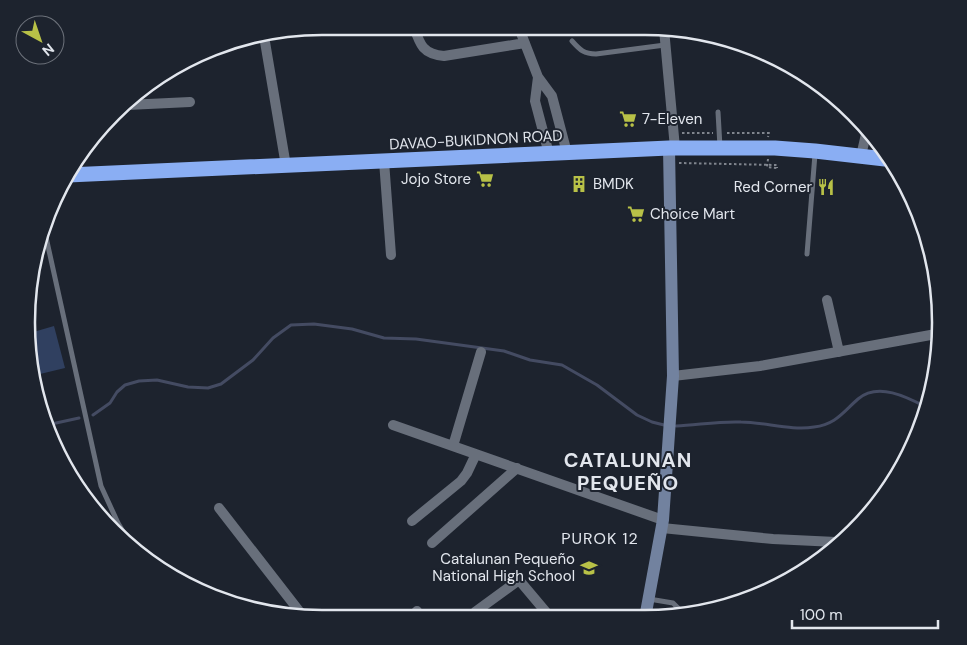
<svg xmlns="http://www.w3.org/2000/svg" width="967" height="645" font-family="'DM Sans',sans-serif">
  <rect width="100%" height="100%" fill="#1d232e"/>
  <!-- green -->
  <path fill="#304060" d="M54 326 65 368 40 374 30 333Z"/>
  <g fill="none" stroke-linecap="round" stroke-linejoin="round">
    <!-- stream -->
    <path stroke="#444b62" stroke-width="3" d="M93 415 110 403 117 392 125 385 139 381 157 380 188 387 208 388 221 384 253 360 273 338 291 325 314 324 352 329 384 338 416 339 504 351 530 360 562 365 597 385 637 415 652 422 664 425
      M47 425 79 418
      M676 426C698 425 719 421 741 422 764 422 792 431 814 427 836 424 842 413 858 399 878 382 907 397 926 407"/>
    <!-- path -->
    <path stroke="#80858e" stroke-width="2" stroke-dasharray="2.5 2.5" stroke-linecap="butt" d="M682 133H713
      M727 133H769L768 137
      M768 159 767 167 777 168
      M679 163 777 165V168"/>
    <!-- lane -->
    <path stroke="#686f7b" stroke-width="5" d="M572 41C580 50 584 54 596 54L665 45
      M718 112 720 147
      M44 228 101 486 118 523 134 550
      M807 254 815 154
      M649 599 673 603 683 613"/>
    <!-- street -->
    <path stroke="#686f7b" stroke-width="10" d="M414 27C420 45 423 54 444 56L525 43
      M519 28 538 77 552 96 567 153
      M664 29 675 148
      M264 36 286 166
      M538 77 535 101 549 154
      M127 105 190 102
      M861 156 866 134
      M384 161 391 255
      M827 300 839 352
      M673 376 760 366 936 334
      M393 425 663 520
      M453 446 481 352
      M219 508 303 616
      M412 521 461 481 467 473 476 454
      M662 528 773 539 836 542
      M432 543 517 468
      M475 612 519 580 551 618
      M411 617 417 611"/>
    <!-- secondary -->
    <path stroke="#72829f" stroke-width="12" d="M645 618 663 520 673 376 669 148"/>
    <!-- highway -->
    <path stroke="#8aaef3" stroke-width="15" d="M68 175 669 148H775L815 151 885 159"/>
  </g>
  <!-- icons -->
  <defs>
    <g id="supermarket-bare" transform="scale(1.35)"><path d="M-6-5.5h2.5l.6 2H6L4.5 2H-2.5L-4.4-4H-6ZM-1.5 3.2a1.3 1.3 0 1 0 .1 0ZM3 3.2a1.3 1.3 0 1 0 .1 0Z" fill="#b8c147" stroke="#1d232e" stroke-width="2.5" paint-order="stroke"/></g>
    <g id="building-bare" transform="scale(1.35)"><path d="M-4-6H4V6H1V3H-1V6H-4ZM-2.5-4.3h1.7v1.8h-1.7ZM.8-4.3h1.7v1.8H.8ZM-2.5-1h1.7V.8h-1.7ZM.8-1h1.7V.8H.8Z" fill="#b8c147" stroke="#1d232e" stroke-width="2.5" paint-order="stroke"/></g>
    <g id="restaurant-bare" transform="scale(1.35)"><path d="M-5-6h1v4h1v-4h1v4h1v-4h1v5L-1.5 .5V6h-2V.5L-5-1ZM5-6V6H3V1.5H1.5Q1.5-4 5-6Z" fill="#b8c147" stroke="#1d232e" stroke-width="2.5" paint-order="stroke"/></g>
    <g id="school-bare" transform="scale(1.35)"><path d="M0-5L7-2L0 1L-7-2ZM-4 1L0 2.5L4 1V4Q0 6-4 4Z" fill="#b8c147" stroke="#1d232e" stroke-width="2.5" paint-order="stroke"/></g>
  </defs>
  <g fill-rule="evenodd">
    <use href="#supermarket-bare" x="628" y="119"/>
    <use href="#supermarket-bare" x="485" y="179"/>
    <use href="#building-bare" x="579" y="184"/>
    <use href="#restaurant-bare" x="826" y="187"/>
    <use href="#supermarket-bare" x="636" y="214"/>
    <use href="#school-bare" x="589" y="568"/>
  </g>
  <g text-anchor="middle" dominant-baseline="central" stroke-width="4" stroke-linejoin="round" paint-order="stroke">
    <!-- poi labels -->
    <g font-size="15" fill="#e2e6ed" stroke="#1d232e" text-anchor="start">
      <text x="642" y="119">7-Eleven</text>
      <text x="471" y="179" text-anchor="end">Jojo Store</text>
      <text x="593" y="184">BMDK</text>
      <text x="812" y="187" text-anchor="end">Red Corner</text>
      <text x="650" y="214">Choice Mart</text>
      <text x="575" y="559" text-anchor="end">Catalunan Pequeño<tspan x="575" dy="17">National High School</tspan></text>
    </g>
    <!-- street labels -->
    <g font-size="15" fill="#e2e6ed" stroke="#1d232e">
      <text transform="translate(476 140) rotate(-3)">DAVAO-BUKIDNON ROAD</text>
    </g>
    <!-- neighbourhood labels -->
    <g font-size="16" letter-spacing="1" fill="#e2e6ed" stroke="#1d232e">
      <text x="600" y="538">PUROK 12</text>
    </g>
    <!-- district labels -->
    <g font-size="20" font-weight="bold" letter-spacing="1" fill="#e2e6ed" stroke="#1d232e">
      <text x="628" y="460">CATALUNAN<tspan x="628" dy="23">PEQUEÑO</tspan></text>
    </g>
  </g>
  <!-- crop -->
  <path d="M0 0H967V645H0ZM322 35H645A287 287 0 0 1 932 322V323A287 287 0 0 1 645 610H322A287 287 0 0 1 35 323V322A287 287 0 0 1 322 35Z" fill="#1d232e" fill-rule="evenodd"/>
  <path fill="none" stroke="#e2e6ed" stroke-width="2.5" d="M322 35H645A287 287 0 0 1 932 322V323A287 287 0 0 1 645 610H322A287 287 0 0 1 35 323V322A287 287 0 0 1 322 35Z"/>
  <!-- north arrow -->
  <g transform="translate(40 40) rotate(140)"><circle r="24" fill="#1d232e" stroke="#6c717a"/>
  <path d="M0-4L9 19L0 12L-9 19Z" fill="#b8c147"/>
  <text y="-8" font-size="14" font-weight="bold" text-anchor="middle" fill="#e2e6ed">N</text>
  </g>
  <!-- scale -->
  <path d="M792 620v8h146v-8" fill="none" stroke="#e2e6ed" stroke-width="2.5"/>
  <text x="800" y="620" font-size="15" fill="#e2e6ed" stroke="#1d232e" stroke-width="4" paint-order="stroke">100 m</text>
</svg>
